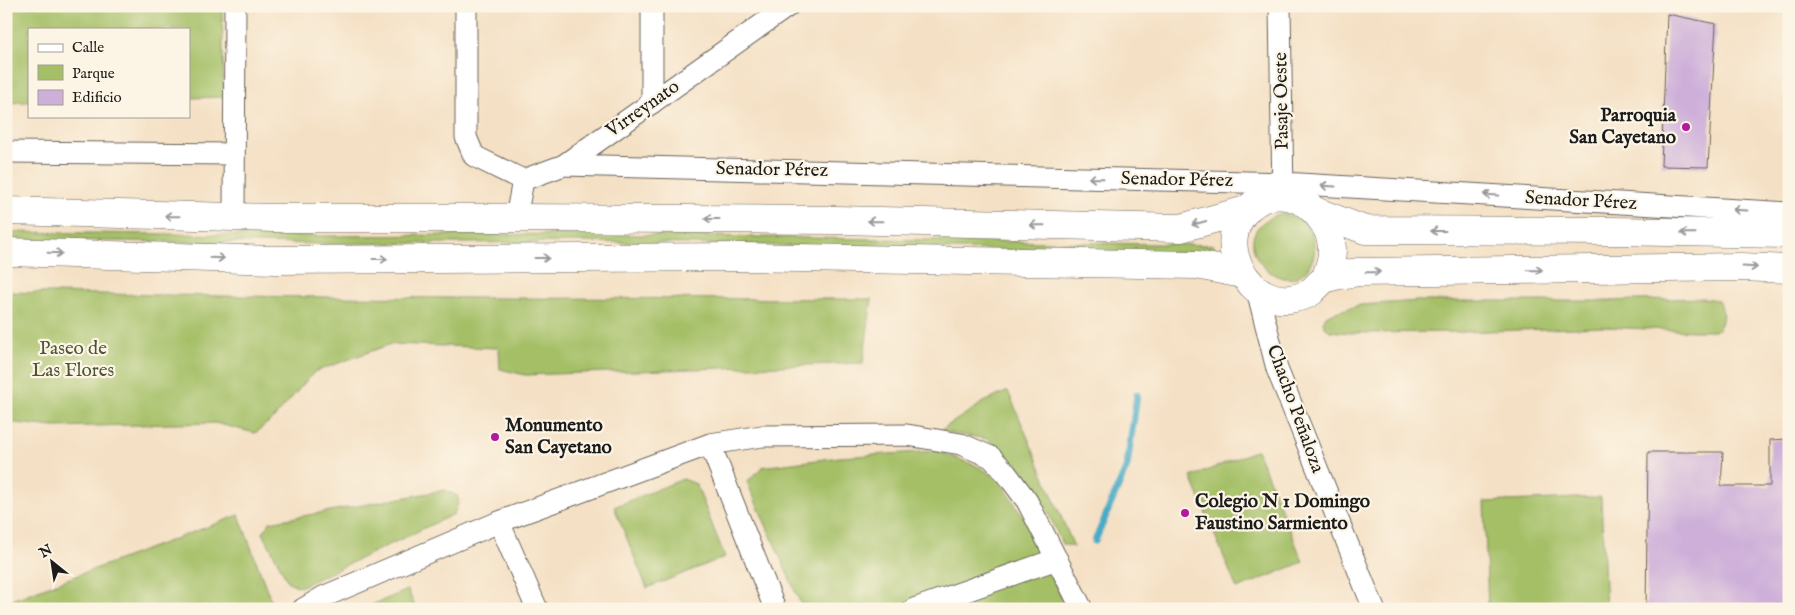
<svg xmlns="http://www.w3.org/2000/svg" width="1795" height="615" font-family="'IM FELL English',serif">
  <rect width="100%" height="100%" fill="#fcf5e5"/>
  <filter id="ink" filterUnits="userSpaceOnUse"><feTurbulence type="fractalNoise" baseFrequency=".02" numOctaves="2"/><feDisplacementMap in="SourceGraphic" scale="10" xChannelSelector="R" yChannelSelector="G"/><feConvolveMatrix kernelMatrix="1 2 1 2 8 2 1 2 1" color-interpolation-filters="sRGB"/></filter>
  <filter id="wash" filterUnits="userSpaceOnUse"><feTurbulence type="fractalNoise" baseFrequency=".0096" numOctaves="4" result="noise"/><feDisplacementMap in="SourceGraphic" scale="20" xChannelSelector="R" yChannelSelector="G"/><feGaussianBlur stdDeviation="1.12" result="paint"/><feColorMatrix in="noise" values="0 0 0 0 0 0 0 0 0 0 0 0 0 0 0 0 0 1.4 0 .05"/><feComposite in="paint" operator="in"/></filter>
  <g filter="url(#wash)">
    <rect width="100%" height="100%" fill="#f4e0c4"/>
    <!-- green -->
    <path fill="#a4bf66" stroke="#606e41" d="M6 6H222L224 97 189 98V29H29V102L6 103Z
      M1279 214C1282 214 1287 214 1290 215 1307 220 1319 241 1313 258 1292 315 1212 237 1279 214Z
      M6 232 325 236 586 234 1213 245 1217 249 1214 252 1157 253 588 242 325 244 47 240 6 239Z
      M6 292C295 299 583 298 872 299L863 363 525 375 500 369 499 348 391 344 314 372 274 418 255 433 215 423 54 427 6 422Z
      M1703 298 1718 300C1724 308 1724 320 1719 328L1714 331H1696L1603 327 1462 332 1350 333 1330 331 1325 327 1323 322 1326 316 1332 313 1361 305 1418 301H1605Z
      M1008 391 1074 547 1062 544 1047 510 1023 470 988 439 955 434 941 430 984 402Z
      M1257 450 1303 562 1237 589 1191 477Z
      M937 451 977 466 999 479 1024 518 1067 609H803L747 482 762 467 840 457Z
      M683 479 696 484 725 557 647 588 614 507Z
      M445 490 457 496 459 501 454 514 300 587 288 582 263 533 270 522Z
      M1601 497 1606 609H1488L1484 502Z
      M239 515 274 609H6V602Z
      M408 590 416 609H370L369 606Z"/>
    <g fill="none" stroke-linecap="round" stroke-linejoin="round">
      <!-- stream -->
      <path stroke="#47abc6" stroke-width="7" d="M1095 541 1127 466 1137 395"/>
    </g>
    <g id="blocks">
      <!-- building -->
      <path fill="#cdafd9" d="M1667 14 1716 24 1708 167 1661 166Z
        M1789 439V609H1646L1648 452H1723L1721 486H1770V440Z"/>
    </g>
  </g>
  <g filter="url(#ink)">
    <use href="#blocks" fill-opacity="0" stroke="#686157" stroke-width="1"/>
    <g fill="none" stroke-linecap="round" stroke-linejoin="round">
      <!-- minor casing -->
      <g stroke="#686157" stroke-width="23">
        <path id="minor" d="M466 6V137L474 156 523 180
          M652 6V103
          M1280 6 1283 196
          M6 152 234 154
          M564 165 1283 183 1789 213
          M234 217 235 6
          M516 218 523 180 564 165 788 6
          M1257 290 1277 369 1374 609
          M710 444 775 609
          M499 522 537 609
          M303 609 323 597 499 522 710 444 762 436 907 435 961 444 991 457 1006 473 1027 501 1082 609
          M914 609 1057 559"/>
      </g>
      <!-- major casing -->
      <g stroke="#686157" stroke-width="29">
        <path id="major" d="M6 211 273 218H516L836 220 1181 228 1246 210
          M1315 211 1365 230 1611 231 1789 234
          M6 252 276 260 741 257 1197 265 1242 274
          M1325 279C1334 257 1336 239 1321 219 1277 159 1197 226 1252 285 1261 294 1276 301 1290 299 1296 298 1306 296 1311 292 1315 288 1320 282 1325 279 1334 275 1348 274 1358 272L1741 267 1789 269"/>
      </g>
      <!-- minor -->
      <use href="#minor" stroke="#fff" stroke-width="21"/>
      <!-- major -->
      <use href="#major" stroke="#fff" stroke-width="28"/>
    </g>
    <!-- one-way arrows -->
    <defs><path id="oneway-shaft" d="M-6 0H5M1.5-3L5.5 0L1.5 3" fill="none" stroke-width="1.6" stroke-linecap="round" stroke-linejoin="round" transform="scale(1.25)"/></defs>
    <g stroke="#999">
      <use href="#oneway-shaft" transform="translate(1096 178) rotate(-179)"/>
      <use href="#oneway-shaft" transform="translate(1328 186) rotate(-177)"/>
      <use href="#oneway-shaft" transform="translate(1491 195) rotate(-177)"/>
      <use href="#oneway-shaft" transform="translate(1740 210) rotate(-177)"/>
      <use href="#oneway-shaft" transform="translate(172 216) rotate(-179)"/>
      <use href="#oneway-shaft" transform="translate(712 219) rotate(-180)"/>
      <use href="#oneway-shaft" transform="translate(875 221) rotate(-179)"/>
      <use href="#oneway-shaft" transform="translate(1199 223) rotate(164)"/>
      <use href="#oneway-shaft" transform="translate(1037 225) rotate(-179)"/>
      <use href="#oneway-shaft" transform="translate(1438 231) rotate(-180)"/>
      <use href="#oneway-shaft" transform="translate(1688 233) rotate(-179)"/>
      <use href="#oneway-shaft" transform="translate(55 253) rotate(2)"/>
      <use href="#oneway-shaft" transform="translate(217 258) rotate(2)"/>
      <use href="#oneway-shaft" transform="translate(542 258)"/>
      <use href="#oneway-shaft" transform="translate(380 259)"/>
      <use href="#oneway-shaft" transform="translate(1750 267) rotate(3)"/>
      <use href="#oneway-shaft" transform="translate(1535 270) rotate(-1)"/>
      <use href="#oneway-shaft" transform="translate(1373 272) rotate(-1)"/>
    </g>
  </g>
  <!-- markers -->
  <g fill="#b5179e" stroke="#fcf5e5" stroke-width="2">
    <circle cx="1686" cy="127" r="5"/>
    <circle cx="495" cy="437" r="5"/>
    <circle cx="1185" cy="513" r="5"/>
  </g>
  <g text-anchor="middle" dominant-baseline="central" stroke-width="4.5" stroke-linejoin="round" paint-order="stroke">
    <!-- street labels -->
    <g font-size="19" fill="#1c1c1c" stroke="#fcf5e5">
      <text transform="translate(1282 101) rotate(-91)">Pasaje Oeste</text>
      <text transform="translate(643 109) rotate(-35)">Virreynato</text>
      <text transform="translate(772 170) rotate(1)">Senador Pérez</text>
      <text transform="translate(1177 180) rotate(1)">Senador Pérez</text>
      <text transform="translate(1581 201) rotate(3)">Senador Pérez</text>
      <text transform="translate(1295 409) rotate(70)">Chacho Peñaloza</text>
    </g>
    <!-- poi labels -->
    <g font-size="19" font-weight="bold" fill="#1c1c1c" stroke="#fcf5e5" text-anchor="start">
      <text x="1676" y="116" text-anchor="end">Parroquia<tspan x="1676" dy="22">San Cayetano</tspan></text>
      <text x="505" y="426">Monumento<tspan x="505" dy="22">San Cayetano</tspan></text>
      <text x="1195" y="502">Colegio N 1 Domingo<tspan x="1195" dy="22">Faustino Sarmiento</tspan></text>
    </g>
    <!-- park labels -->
    <g font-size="19" fill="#4c5536" stroke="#fcf5e5">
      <text x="73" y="349">Paseo de<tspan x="73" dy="22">Las Flores</tspan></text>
    </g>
  </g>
  <!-- margin -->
  <rect width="1795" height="615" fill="none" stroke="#fcf5e5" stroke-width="25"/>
  <!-- legend -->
  <rect x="28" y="28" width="162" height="90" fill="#fcf5e5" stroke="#a29e95"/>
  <rect x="38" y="44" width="25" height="8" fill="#ffffff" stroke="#a29e95"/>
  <text x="72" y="52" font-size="15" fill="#1c1c1c">Calle</text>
  <rect x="38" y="65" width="25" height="15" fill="#a4bf66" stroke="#a29e95"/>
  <text x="72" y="78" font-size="15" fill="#1c1c1c">Parque</text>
  <rect x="38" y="90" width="25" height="15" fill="#cdafd9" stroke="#a29e95"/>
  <text x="72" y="102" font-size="15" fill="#1c1c1c">Edificio</text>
  <!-- north arrow -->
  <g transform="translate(52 562) rotate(330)" stroke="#fcf5e5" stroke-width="4" paint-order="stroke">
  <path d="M0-4L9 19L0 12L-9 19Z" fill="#1c1c1c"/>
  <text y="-8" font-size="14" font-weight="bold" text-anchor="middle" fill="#1c1c1c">N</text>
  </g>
</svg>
